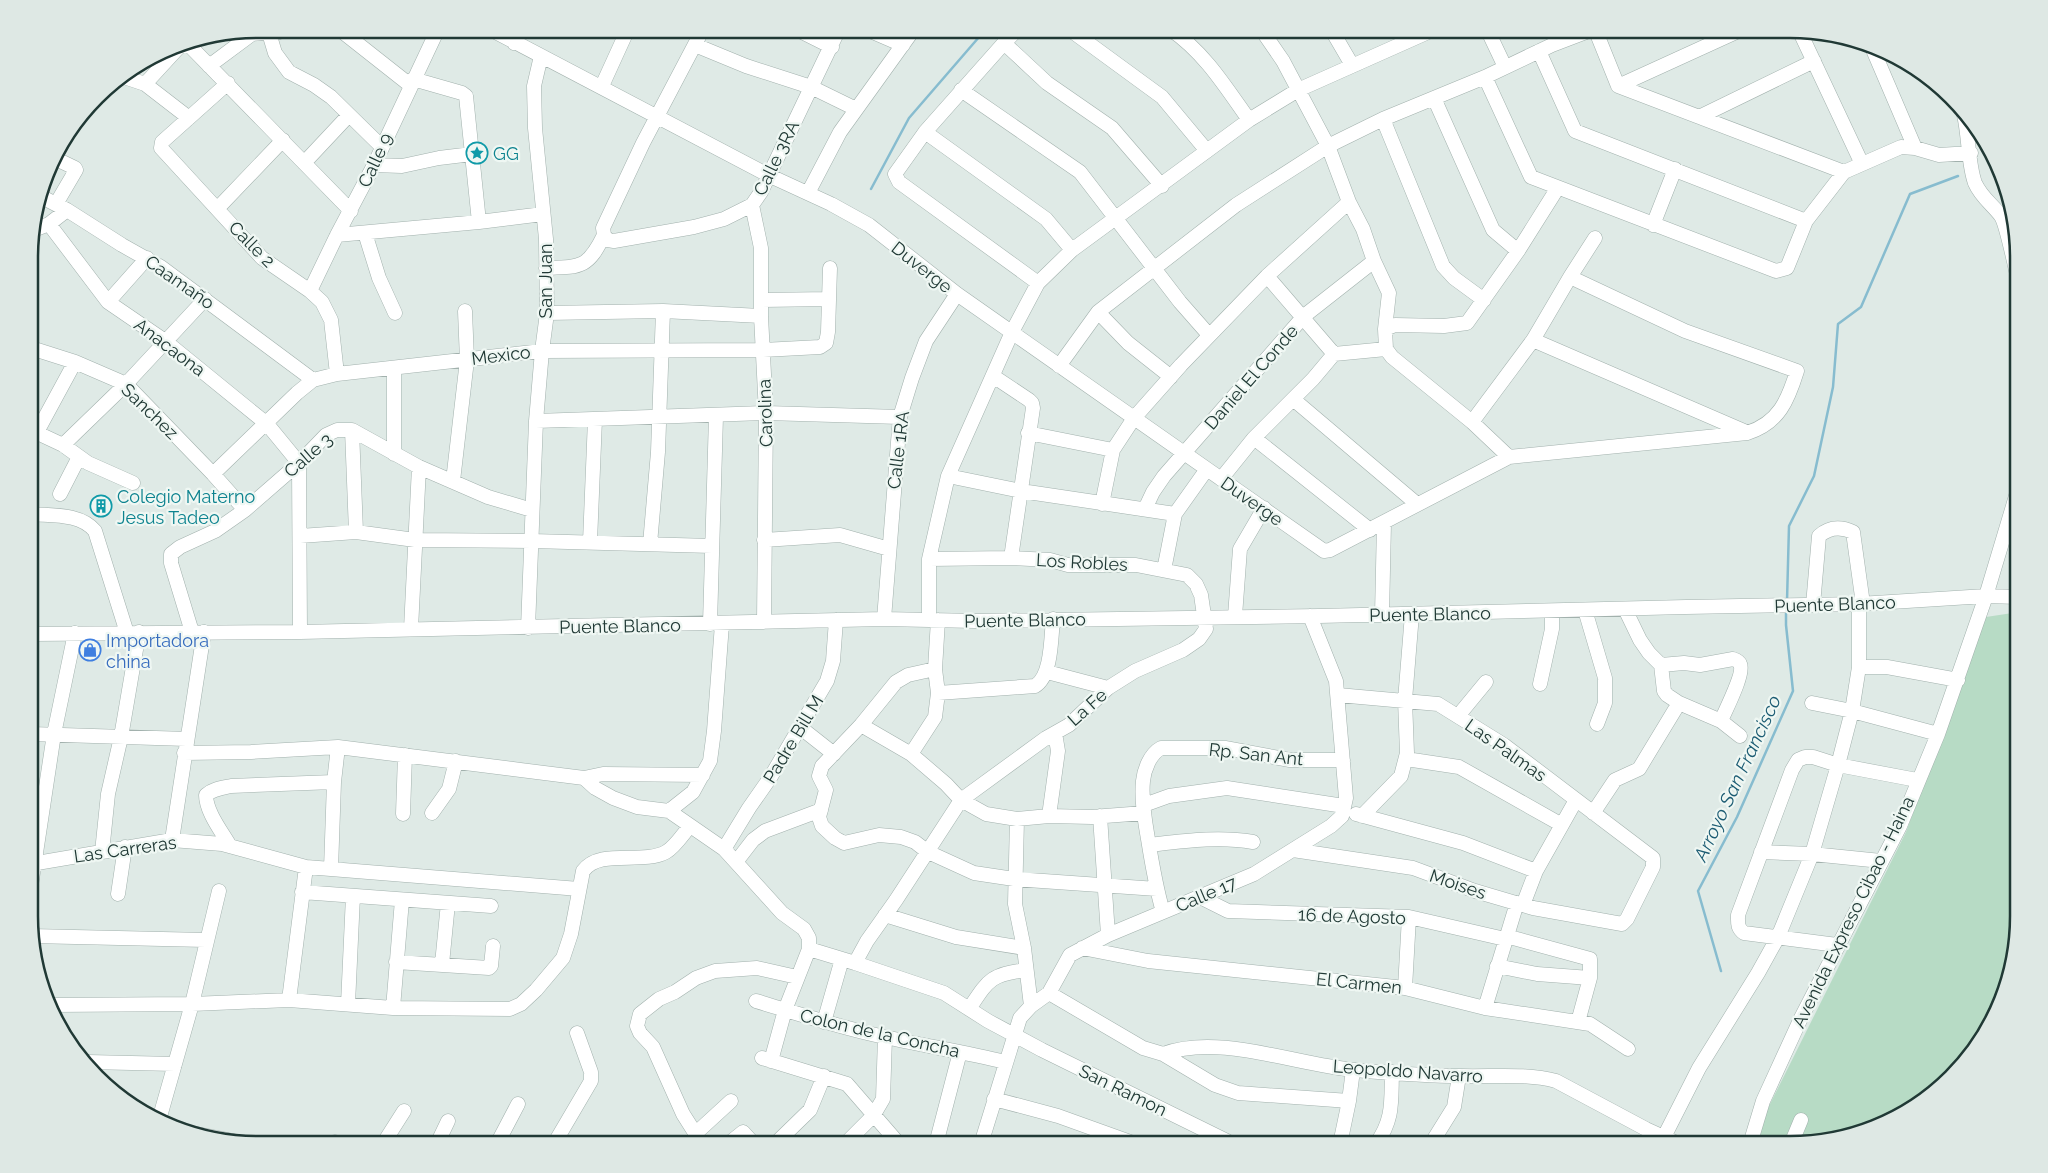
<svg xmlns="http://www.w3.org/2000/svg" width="2048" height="1173" font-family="Raleway,sans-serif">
  <rect width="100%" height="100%" fill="#dfeae6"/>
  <!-- green -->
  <path fill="#b7dbc5" d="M2019 612V931L1989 1030 1952 1078 1905 1114 1806 1144H1755L1769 1106 1906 832 1986 617Z"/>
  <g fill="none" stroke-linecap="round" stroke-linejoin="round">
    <!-- stream -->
    <path stroke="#87bccf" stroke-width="2.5" d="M871 189 909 118 986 29
      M1787 601 1789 526 1814 476 1833 387 1838 324 1861 307 1910 194 1958 176
      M1721 971 1698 891 1737 817 1793 691 1786 625V609"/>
    <!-- minor casing -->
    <g stroke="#a2b1ad" stroke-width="15">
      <path id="minor" d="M339 29 410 85
        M490 29 768 175 831 204 869 225 957 294 1324 551 1330 550 1509 457 1747 433C1779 423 1788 400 1797 371L1685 331 1570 277 1533 340 1472 422
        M703 29 643 143 603 228 604 235 608 240 614 241 694 227 724 219 752 205 761 192 839 29
        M796 29 832 47
        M866 29 903 45
        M1018 29 1004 43 1047 83 1112 128 1162 186
        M1069 29 1162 97 1207 151
        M1170 29C1204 52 1225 86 1249 120
        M1261 29 1283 61 1328 146 1349 202 1363 229 1374 261 1389 293 1385 329 1386 349 1392 357 1472 422 1509 457
        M1331 29 1352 65
        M1487 29 1505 67
        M1595 29 1618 86 1844 172
        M1799 30 1862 164
        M269 33 275 53 289 72 314 85 331 97 381 146
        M187 43 351 211
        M514 43 520 29
        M1004 43 925 132 895 174 899 182 1038 283
        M695 45 746 66 811 87 856 109
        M1871 45 1915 148
        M1539 51 1575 131 1806 221
        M209 66 252 34 279 32 286 29
        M121 76 145 84 189 118
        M1485 77 1531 177 1776 271 1787 268 1806 221 1844 172 1901 147 1915 148 1939 155 1971 153
        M413 79 462 93 466 96 479 222
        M228 83 162 142 161 148 262 258 310 291 322 302 331 320 337 374
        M145 84 179 47 188 44
        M602 86 628 29
        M1618 86 1743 29
        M961 90 1080 172 1180 302 1209 335
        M1434 98 1493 230 1518 251
        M1964 115C1969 136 1968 164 1975 183 1981 197 1992 204 2001 216 2007 225 2015 269 2019 282
        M1699 117 1814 61
        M1383 119 1443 266 1454 278 1484 300
        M925 132 1046 219 1072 250
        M52 157 75 168 76 170 56 204
        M304 163 349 115
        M374 165 402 166 439 158 472 154
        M808 193 840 132 914 29
        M40 196 67 210 122 245 161 267 313 380
        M752 205 761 248V316L766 413 764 622
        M217 209 283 140
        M49 224 108 302 165 341 267 424 299 463 300 632
        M1653 225 1675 169
        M31 231 49 224 67 210
        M365 233 379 278 395 313
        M337 235 479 222 543 214
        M546 268C581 267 588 268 604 235
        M1267 276 1334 354
        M1570 277 1595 238
        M310 291 337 235 374 165 438 29
        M762 300 829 299
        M108 302 147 258
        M1098 312 1128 343 1171 377
        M547 313 663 311 761 316
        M1385 329 1395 325 1444 326 1467 323 1518 251 1557 189
        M1533 340 1746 432
        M31 348 75 362 126 384 213 474 245 510
        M1059 366 1098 312 1236 205 1328 146 1383 119 1485 77 1552 45 1594 29
        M394 368V454
        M993 376 1029 400 1032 403 1033 408 1011 558
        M1293 399 1417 504
        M536 421 766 413 900 417
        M31 430 63 445 88 463 133 483
        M352 430 356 532
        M37 432 75 362
        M1028 433 1113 450
        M1254 438 1370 530
        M63 445 126 384 205 299
        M213 474 297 393 313 380 337 374 542 351 763 350 820 347 826 343 828 332 830 268
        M948 476 1021 491 1175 514
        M1221 479 1254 438 1313 379 1334 354 1386 349
        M453 481 467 360 465 311
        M60 494 79 457
        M1102 504 1113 450 1134 418 1181 365 1267 276 1349 202
        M1145 509 1153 492 1164 476 1304 316 1374 261
        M31 514C52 516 80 513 95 531L127 633
        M300 536 356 532 415 540 532 541 712 546
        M764 540 840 535 889 549
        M590 542 595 419
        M650 544 658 452 663 311
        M1164 570 1175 514 1207 469
        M1813 605 1819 536C1829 527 1840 526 1853 532L1863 604
        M1625 609 1640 640 1649 653 1661 665 1664 691 1667 695 1679 703 1721 721 1740 736
        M1585 610 1605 678V703L1597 724
        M1382 615 1384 523
        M1235 616 1240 549 1264 508
        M884 619 900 417 912 378 926 341 957 294
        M929 620V559L948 476 1012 332 1038 283 1072 250 1249 120 1298 90 1435 29
        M710 624 716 416
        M528 628 536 421 542 351 547 313 546 239 535 128 534 86 541 56
        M411 629 419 467
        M192 632 171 563V554L180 547 215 531 245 510 299 463 326 435 337 430H352L419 467 488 497 532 510
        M31 634 300 632 884 619 975 621 1319 616 1686 607 1859 604 1986 596 2019 597
        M1661 665 1684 663 1700 665 1733 659C1736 660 1739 661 1740 664 1745 673 1725 711 1721 721
        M1859 667H1887L1958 680
        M935 669 908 675 896 682 861 725 822 766 819 776 826 790 819 817 822 826 835 838 844 843 879 835 901 837 915 842 928 852 974 873 1014 879 1157 889
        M1047 672 1108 688
        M1540 684 1552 629V611
        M938 693 1035 686C1052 676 1051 637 1053 619
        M1812 703 1852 711 1938 734
        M1458 716 1486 682
        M861 725 911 754 946 784 961 800 986 814 1017 819 1049 816 1092 817 1144 813
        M801 728 834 754
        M31 734 187 739
        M184 753 251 752 338 747 584 778 595 788 613 798 637 807 669 811 724 849 782 913 804 929 809 938V949L785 1010 771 1061
        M911 754 935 717 938 693 935 669 938 620
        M1406 759 1459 767 1562 825
        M584 778 603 774 703 775
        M1144 805 1169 796 1227 788 1344 806
        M669 811 693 792 710 761 714 731 722 624
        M432 813 449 789 456 761
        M1593 813 1615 780 1639 769 1679 703
        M403 814 405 755
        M1356 814 1463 843 1536 871
        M1049 816 1058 751 1055 733
        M1100 816 1108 935
        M1362 816 1401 776 1407 753 1405 700 1412 614
        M1017 819 1015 904 1024 948 1031 1006
        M172 840 204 632
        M1149 845C1184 841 1219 836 1253 842
        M230 846C222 832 206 812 206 795 213 789 221 788 231 786L334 782
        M724 849 749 808 770 778 827 681 833 661 836 620
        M1293 850 1413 868 1475 891 1533 908 1622 924 1627 919 1653 867V858L1504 745 1438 704 1338 695
        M102 852 108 794 121 737 139 632
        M1761 852 1812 854 1881 861
        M736 862 753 840 765 831 821 810
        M31 864 172 840 222 844 306 867 579 889
        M331 869 334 782 338 747
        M31 886 54 734 75 633
        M302 892 491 906
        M118 894 125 847
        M1200 897 1228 911 1409 917 1505 939
        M1523 905 1536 871 1576 800
        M1163 912C1156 888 1152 864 1148 839 1145 821 1141 800 1143 781 1144 770 1150 754 1161 748H1225L1290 760H1343
        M885 915 956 937 1024 948
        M31 936 206 940
        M1506 936 1590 959V978L1578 1022
        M1837 945 1744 933C1737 928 1738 923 1738 915L1792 770 1798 760 1805 757H1813L1838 765 1917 780
        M1082 948 1148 961 1405 988 1485 1008 1590 1024 1628 1049
        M809 949 855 963 944 993 988 1021 1042 1050 1233 1144
        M396 962 489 968 491 966 493 946
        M855 963 867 941 896 900 961 800 1046 738 1069 725 1108 688 1135 671 1183 650 1199 639 1206 629 1201 595 1196 584 1187 575 1136 565H1068L1050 560 1011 558 929 559
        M442 964 448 903
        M1497 966 1537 974 1590 978
        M1405 988 1409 917
        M1049 993 1143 1048 1163 1054 1215 1085 1238 1093 1349 1101
        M289 1000 306 867
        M756 1001C799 1014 841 1028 885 1037 925 1046 966 1052 1005 1062
        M348 1004 353 896
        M53 1005 192 1004 289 1000 393 1008 510 1009 521 1004 536 990 563 958 571 934 583 871C600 848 642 865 666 852 675 847 683 834 690 826
        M393 1008 402 900
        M1485 1008 1517 903
        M969 1009C989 979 990 975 1026 970
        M824 1022 842 959
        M1163 1054C1219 1033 1296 1065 1355 1070 1390 1073 1426 1076 1461 1076 1492 1077 1526 1073 1556 1081L1646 1129 1679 1144
        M762 1058 847 1084 899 1144
        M88 1062 175 1064
        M994 1099 1058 1116 1136 1144
        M159 1120 192 1004 219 891
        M187 1132 239 1142
        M695 1134 731 1101
        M1664 1137 1699 1068 1758 973 1778 937 1812 854 1838 765 1852 711 1859 667V604
        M335 1142 340 1144
        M383 1144 404 1111
        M437 1144 448 1121
        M497 1144 518 1104
        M554 1144 591 1081V1072L577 1033
        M702 1144 683 1114 653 1047 640 1033 637 1026 640 1014 659 999 675 992 696 978 715 971 757 968 797 977
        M728 1144 743 1132 754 1144
        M775 1144 810 1110 824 1076
        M845 1144 873 1116 883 1099 885 1037
        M936 1144 960 1052
        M981 1144 1020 1018 1031 1006 1049 993 1070 955 1108 935 1254 874 1331 826 1342 816 1346 798 1336 681 1310 616
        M1340 1144 1349 1101 1353 1070
        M1376 1144C1394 1119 1391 1101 1392 1072
        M1431 1144 1454 1107 1459 1076
        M1750 1144 1763 1101 1801 1018 1900 826 1938 734 1986 596 2019 486
        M1791 1144 1801 1120"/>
    </g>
    <!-- minor -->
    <use href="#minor" stroke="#fff" stroke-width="14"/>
  </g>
  <!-- icons -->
  <defs>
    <g id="sight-ring" transform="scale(1.125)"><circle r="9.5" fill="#eff7f3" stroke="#0f9aa8" stroke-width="1.5"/><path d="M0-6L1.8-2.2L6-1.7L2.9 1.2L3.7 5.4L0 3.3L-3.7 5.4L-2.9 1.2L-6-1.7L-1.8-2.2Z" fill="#0f9aa8"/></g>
    <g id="building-ring" transform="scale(1.125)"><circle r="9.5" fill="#eff7f3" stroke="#0f9aa8" stroke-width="1.5"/><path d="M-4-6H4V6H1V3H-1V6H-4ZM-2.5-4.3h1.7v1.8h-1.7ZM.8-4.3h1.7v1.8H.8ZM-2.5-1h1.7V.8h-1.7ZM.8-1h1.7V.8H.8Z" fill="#0f9aa8"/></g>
    <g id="shop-ring" transform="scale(1.125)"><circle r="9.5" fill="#eff7f3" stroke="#3f7fe0" stroke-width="1.5"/><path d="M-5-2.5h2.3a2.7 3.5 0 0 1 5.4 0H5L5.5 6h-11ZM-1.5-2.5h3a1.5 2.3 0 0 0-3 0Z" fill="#3f7fe0"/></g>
  </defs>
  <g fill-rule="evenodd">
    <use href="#sight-ring" x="477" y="153"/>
    <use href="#building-ring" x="101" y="506"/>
    <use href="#shop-ring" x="90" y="650"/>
  </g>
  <g text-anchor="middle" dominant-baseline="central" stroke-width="4.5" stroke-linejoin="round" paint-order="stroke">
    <!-- culture labels -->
    <g font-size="18" fill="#0d838f" stroke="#eff7f3" text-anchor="start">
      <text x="493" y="153">GG</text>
      <text x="117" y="496">Colegio Materno<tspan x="117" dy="21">Jesus Tadeo</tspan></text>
    </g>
    <!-- street labels -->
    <g font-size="18" fill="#203935" stroke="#eff7f3">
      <text transform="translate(776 158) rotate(-64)">Calle 3RA</text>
      <text transform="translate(375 160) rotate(-65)">Calle 9</text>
      <text transform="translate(252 244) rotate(45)">Calle 2</text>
      <text transform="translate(922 267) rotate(38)">Duverge</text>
      <text transform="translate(545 281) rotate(-90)">San Juan</text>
      <text transform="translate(180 282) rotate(35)">Caamaño</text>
      <text transform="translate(170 347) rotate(37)">Anacaona</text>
      <text transform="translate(501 355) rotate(-7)">Mexico</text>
      <text transform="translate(1251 377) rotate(-49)">Daniel El Conde</text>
      <text transform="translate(150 411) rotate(44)">Sanchez</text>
      <text transform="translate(765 413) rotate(-92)">Carolina</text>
      <text transform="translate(898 450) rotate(-83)">Calle 1RA</text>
      <text transform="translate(308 455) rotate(-41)">Calle 3</text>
      <text transform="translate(1252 501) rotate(35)">Duverge</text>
      <text transform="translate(1082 562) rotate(3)">Los Robles</text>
      <text transform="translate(1835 604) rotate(-2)">Puente Blanco</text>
      <text transform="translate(1430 614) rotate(-1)">Puente Blanco</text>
      <text transform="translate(1025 620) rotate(-1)">Puente Blanco</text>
      <text transform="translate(620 626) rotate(-1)">Puente Blanco</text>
      <text transform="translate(1087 707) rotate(-42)">La Fe</text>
      <text transform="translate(793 739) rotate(-59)">Padre Bill M</text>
      <text transform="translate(1506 750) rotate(35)">Las Palmas</text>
      <text transform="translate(1256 754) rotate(6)">Rp. San Ant</text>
      <text transform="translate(125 849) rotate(-8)">Las Carreras</text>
      <text transform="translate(1458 884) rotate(19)">Moises</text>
      <text transform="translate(1206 894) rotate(-23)">Calle 17</text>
      <text transform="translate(1853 912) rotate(-64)">Avenida Expreso Cibao - Haina</text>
      <text transform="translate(1352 916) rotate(2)">16 de Agosto</text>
      <text transform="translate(1359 983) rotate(6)">El Carmen</text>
      <text transform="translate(880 1033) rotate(13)">Colon de la Concha</text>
      <text transform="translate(1408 1071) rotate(4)">Leopoldo Navarro</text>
      <text transform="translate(1123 1090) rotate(26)">San Ramon</text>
    </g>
    <!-- shop labels -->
    <g font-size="18" fill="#366cbe" stroke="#eff7f3" text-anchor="start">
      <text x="106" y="640">Importadora<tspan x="106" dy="21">china</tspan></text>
    </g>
    <!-- water labels -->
    <g font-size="19" font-style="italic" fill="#1c5c73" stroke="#eff7f3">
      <text transform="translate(1737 778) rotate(-65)">Arroyo San Francisco</text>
    </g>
  </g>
  <!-- crop -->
  <path d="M0 0H2048V1173H0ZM258 38H1790A220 220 0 0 1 2010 258V916A220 220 0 0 1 1790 1136H258A220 220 0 0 1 38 916V258A220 220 0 0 1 258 38Z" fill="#dee8e4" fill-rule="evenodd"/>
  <path fill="none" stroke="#203935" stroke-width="2.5" d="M258 38H1790A220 220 0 0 1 2010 258V916A220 220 0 0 1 1790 1136H258A220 220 0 0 1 38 916V258A220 220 0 0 1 258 38Z"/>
</svg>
